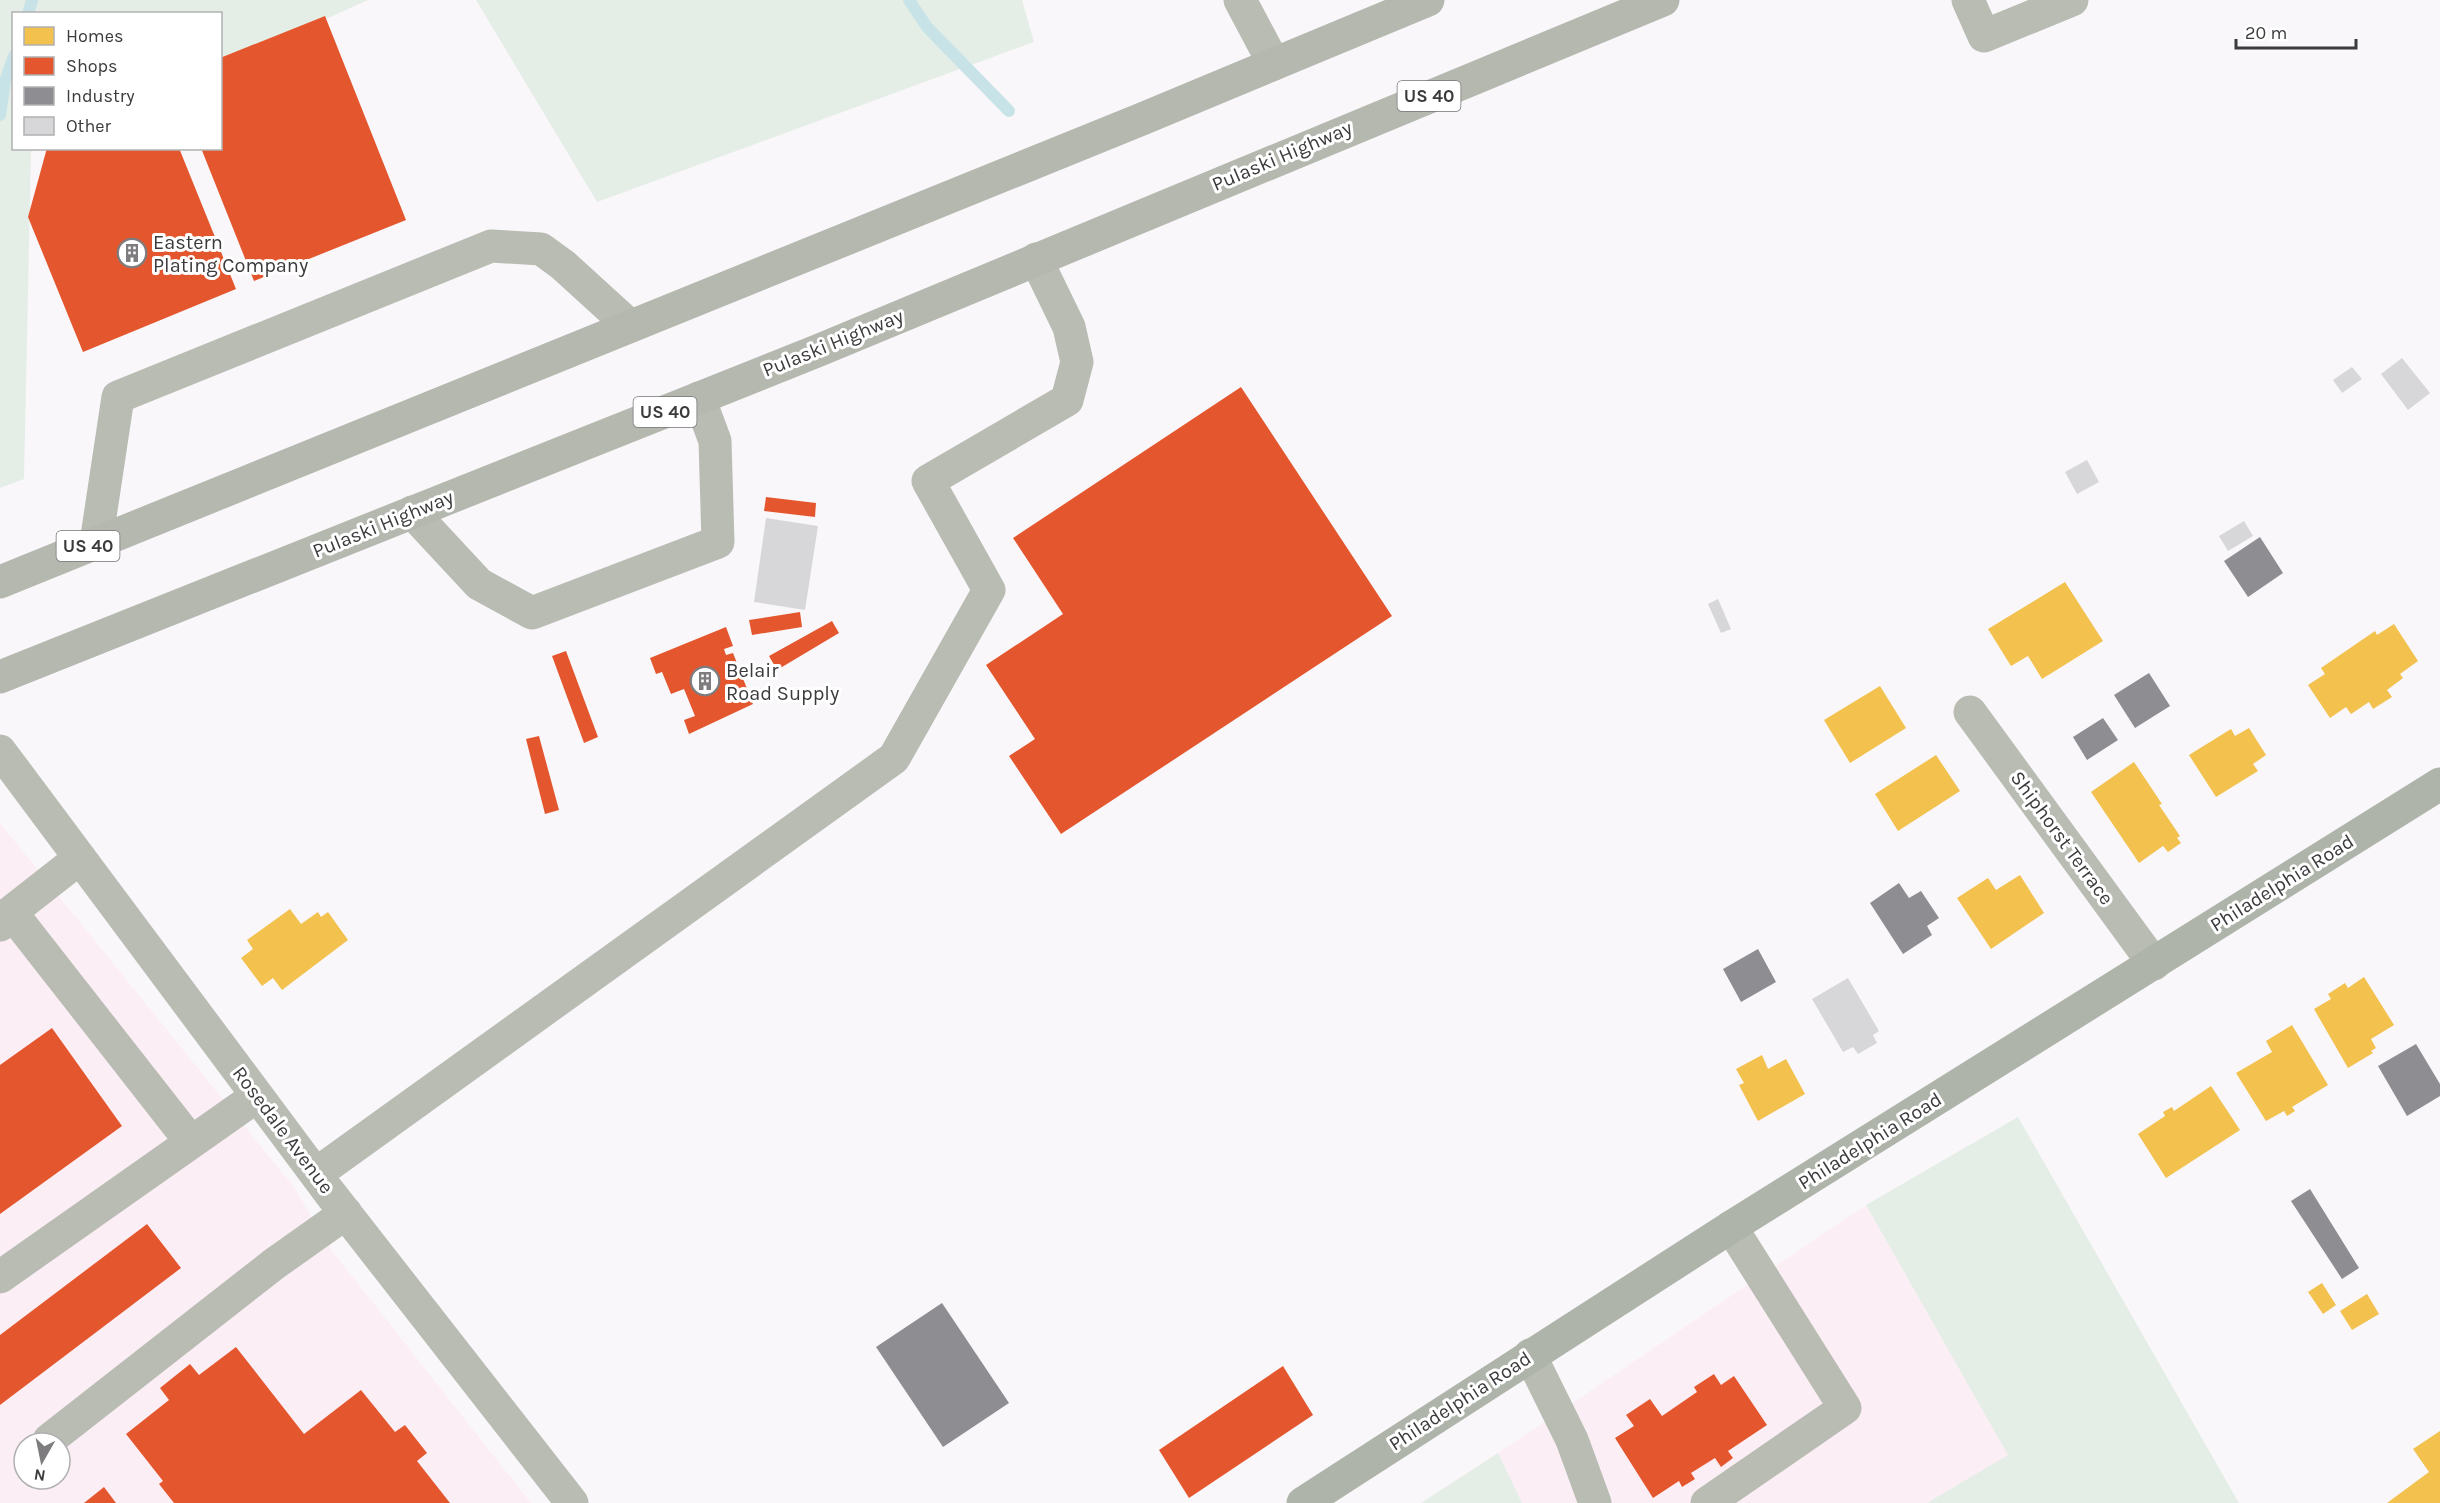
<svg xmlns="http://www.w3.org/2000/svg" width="2440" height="1503" font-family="Karla,sans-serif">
  <rect width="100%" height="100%" fill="#f9f7fa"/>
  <!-- commercial -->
  <path fill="#fceef5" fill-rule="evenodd" d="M0 823 293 1186 333 1252 531 1503H0ZM24 1443H60V1479H24Z
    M1866 1205 2008 1455 1927 1503H1522L1498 1453Z"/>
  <!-- green -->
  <path fill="#e5eee6" d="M0 0H368L221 66 220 14H14V148L38 149 31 152 24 479 0 488Z
    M476 0H1022L1034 42 597 202Z
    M2018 1117 2239 1503H1927L2008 1455 1866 1205Z
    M1498 1453 1522 1503H1421Z"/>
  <!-- homes -->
  <path fill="#f2c14e" d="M2065 582 2103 641 2042 679 2028 656 2011 666 1988 629Z
    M2394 624 2418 661 2400 674 2403 678 2387 690 2392 697 2373 709 2369 702 2351 714 2346 707 2330 718 2308 685 2325 674 2321 668 2375 631 2377 635Z
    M1880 686 1906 728 1850 763 1824 720Z
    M2249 728 2266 755 2253 764 2258 771 2216 797 2189 755 2231 729 2235 736Z
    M1936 755 1960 791 1898 831 1875 794Z
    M2134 762 2162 804 2159 805 2180 836 2177 838 2181 843 2168 852 2163 846 2139 863 2091 792Z
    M2020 875 2044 913 1991 949 1957 898 1988 878 1996 890Z
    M290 909 301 924 318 912 321 917 328 912 348 940 282 990 273 978 262 986 241 958 253 949 247 940Z
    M2364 977 2394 1025 2371 1039 2376 1048 2371 1051 2373 1053 2348 1068 2314 1009 2331 999 2328 994 2345 983 2348 988Z
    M2292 1025 2328 1085 2292 1107 2295 1111 2287 1116 2284 1111 2266 1121 2236 1073 2272 1052 2266 1041Z
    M1762 1055 1768 1069 1786 1059 1805 1094 1758 1121 1739 1085 1744 1083 1736 1069Z
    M2211 1086 2240 1130 2166 1178 2138 1134 2165 1116 2163 1112 2172 1107 2174 1111Z
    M2322 1283 2336 1305 2323 1314 2308 1292Z
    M2367 1294 2379 1314 2352 1330 2340 1311Z
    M2440 1431V1503H2387L2429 1472 2413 1449Z"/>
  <!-- shops -->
  <path fill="#e4572e" d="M325 16 406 220 254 281 201 148H220V58Z
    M47 148H179L236 289 83 352 28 217Z
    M1241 387 1392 616 1061 834 1009 756 1035 739 986 665 1063 614 1013 538Z
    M766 497 816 503 815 517 764 511Z
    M800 612 802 627 752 635 749 620Z
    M832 621 839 633 777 670 769 656Z
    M726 627 733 646 724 649 726 655 733 653 753 704 689 734 684 720 695 716 684 689 671 694 662 672 656 674 650 658Z
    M566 651 598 737 584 743 552 656Z
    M539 736 559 810 545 814 526 739Z
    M52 1028 122 1126 0 1214V1065Z
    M147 1224 181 1268 0 1405V1335Z
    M236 1347 304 1434 361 1390 395 1432 405 1425 427 1453 417 1461 450 1503H174L159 1484 163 1481 126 1434 169 1400 160 1388 190 1364 199 1375Z
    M1283 1366 1313 1415 1189 1498 1159 1450Z
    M1714 1374 1721 1385 1734 1376 1767 1425 1728 1451 1733 1458 1721 1467 1715 1458 1691 1473 1695 1479 1682 1487 1679 1481 1653 1498 1615 1438 1634 1426 1626 1415 1650 1399 1662 1416 1697 1392 1694 1387Z
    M104 1487 116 1503H84Z"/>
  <!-- industry -->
  <path fill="#8d8d92" d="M2260 537 2283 573 2248 597 2224 561Z
    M2149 673 2170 706 2135 728 2114 695Z
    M2103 718 2118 740 2087 760 2073 737Z
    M1899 883 1909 898 1921 891 1939 918 1927 926 1932 935 1903 954 1870 903Z
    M1758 949 1776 982 1741 1002 1723 969Z
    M2416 1044 2440 1084V1096L2407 1116 2378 1066Z
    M2310 1189 2359 1268 2342 1279 2291 1201Z
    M942 1303 1009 1403 943 1447 876 1347Z"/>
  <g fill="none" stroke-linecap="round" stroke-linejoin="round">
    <!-- stream -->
    <path stroke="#c7e3e7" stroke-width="12" d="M909 0 927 27 1009 111
      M28 14 32 0
      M0 115 5 81 14 56"/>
  </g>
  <!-- building -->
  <path fill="#d7d7d9" d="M2402 358 2430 393 2408 410 2381 374Z
    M2352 367 2362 379 2342 393 2333 380Z
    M2087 460 2099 482 2077 494 2065 472Z
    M766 518 818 526 805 610 754 602Z
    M2244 521 2253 536 2228 551 2219 536Z
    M1718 599 1731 629 1721 633 1708 604Z
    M1848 978 1879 1031 1873 1035 1877 1043 1858 1054 1853 1047 1843 1052 1812 999Z"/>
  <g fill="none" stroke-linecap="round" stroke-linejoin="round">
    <!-- minor -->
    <path stroke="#b8bcb3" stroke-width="33" d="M1240 0 1274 64
      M1968 0 1984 36 2072 0
      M412 512 479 584 532 613 718 542 715 441 699 398
      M96 543 118 397 491 246 541 249 563 265 630 326
      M1970 712 2154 964
      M0 751 329 1192 572 1503
      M11 912 191 1142
      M0 925 11 912 80 858
      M316 1174 894 758 989 590 928 481 1067 400 1077 362 1069 327 1036 259
      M0 1277 257 1096
      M1530 1355 1572 1440 1595 1503
      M49 1440 274 1264 346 1213
      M1707 1503 1845 1408 1731 1227"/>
    <!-- major -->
    <path stroke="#aeb4aa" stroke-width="33" d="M1303 1503 1731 1227 2440 784"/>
    <!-- highway -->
    <path stroke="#b4b8af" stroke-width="33" d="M0 582 1142 119 1428 0
      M0 677 817 351 1663 0"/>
  </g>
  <!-- icons -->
  <defs>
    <g id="building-ring" transform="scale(1.5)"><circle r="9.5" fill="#fff" stroke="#7e7c7e" stroke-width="1.5"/><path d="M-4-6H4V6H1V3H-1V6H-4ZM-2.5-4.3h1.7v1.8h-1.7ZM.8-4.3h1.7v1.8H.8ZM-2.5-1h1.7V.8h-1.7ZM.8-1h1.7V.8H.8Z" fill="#7e7c7e"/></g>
  </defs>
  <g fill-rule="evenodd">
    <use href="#building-ring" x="132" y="253"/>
    <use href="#building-ring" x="705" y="681"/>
  </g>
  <g text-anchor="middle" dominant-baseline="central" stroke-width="6" stroke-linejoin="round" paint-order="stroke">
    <!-- shield labels -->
    <g fill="#fff" stroke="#767576" stroke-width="1.5">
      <rect x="1397.5" y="81" width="63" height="30" rx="4.5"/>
      <rect x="633.5" y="397" width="63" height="30" rx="4.5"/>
      <rect x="56.5" y="531" width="63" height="30" rx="4.5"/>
    </g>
    <g font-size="18" font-weight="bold" fill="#3b3a3c">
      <text x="1429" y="96">US 40</text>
      <text x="665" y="412">US 40</text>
      <text x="88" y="546">US 40</text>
    </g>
    <!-- street labels -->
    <g font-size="20" fill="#3b3a3c" stroke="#fff">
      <text transform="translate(1282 156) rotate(-23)">Pulaski Highway</text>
      <text transform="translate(833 343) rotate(-22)">Pulaski Highway</text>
      <text transform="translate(383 524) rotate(-22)">Pulaski Highway</text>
      <text transform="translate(2062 838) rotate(54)">Shiphorst Terrace</text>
      <text transform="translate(2282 883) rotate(-32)">Philadelphia Road</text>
      <text transform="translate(283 1130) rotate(53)">Rosedale Avenue</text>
      <text transform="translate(1870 1141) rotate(-32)">Philadelphia Road</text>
      <text transform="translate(1460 1401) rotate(-33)">Philadelphia Road</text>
    </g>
    <!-- poi labels -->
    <g font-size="20" fill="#3b3a3c" stroke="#fff" text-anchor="start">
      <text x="153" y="242">Eastern<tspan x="153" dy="23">Plating Company</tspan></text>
      <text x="726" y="670">Belair<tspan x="726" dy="23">Road Supply</tspan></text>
    </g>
  </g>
  <!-- legend -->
  <rect x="12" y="12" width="210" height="138" fill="#ffffff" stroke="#b1b0b1" stroke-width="1.5"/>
  <rect x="24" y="27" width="30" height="18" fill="#f2c14e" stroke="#b1b0b1" stroke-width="1.5"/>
  <text x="66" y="42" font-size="18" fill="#3b3a3c">Homes</text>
  <rect x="24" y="57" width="30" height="18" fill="#e4572e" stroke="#b1b0b1" stroke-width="1.5"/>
  <text x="66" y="72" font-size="18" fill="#3b3a3c">Shops</text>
  <rect x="24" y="87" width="30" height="18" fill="#8d8d92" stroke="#b1b0b1" stroke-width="1.5"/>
  <text x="66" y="102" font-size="18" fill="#3b3a3c">Industry</text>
  <rect x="24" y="117" width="30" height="18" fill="#d7d7d9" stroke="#b1b0b1" stroke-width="1.5"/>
  <text x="66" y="132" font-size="18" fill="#3b3a3c">Other</text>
  <!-- north arrow -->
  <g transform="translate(42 1461) rotate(189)"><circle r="28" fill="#ffffff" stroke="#b1b0b1" stroke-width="1.5"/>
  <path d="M0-4.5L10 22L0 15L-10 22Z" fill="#7e7c7e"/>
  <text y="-9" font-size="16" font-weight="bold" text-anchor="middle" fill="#3b3a3c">N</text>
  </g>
  <!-- scale -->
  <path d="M2236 39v9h120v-9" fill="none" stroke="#3b3a3c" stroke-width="3"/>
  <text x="2245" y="39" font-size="18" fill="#3b3a3c" stroke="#ffffff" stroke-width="4.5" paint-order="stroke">20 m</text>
</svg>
